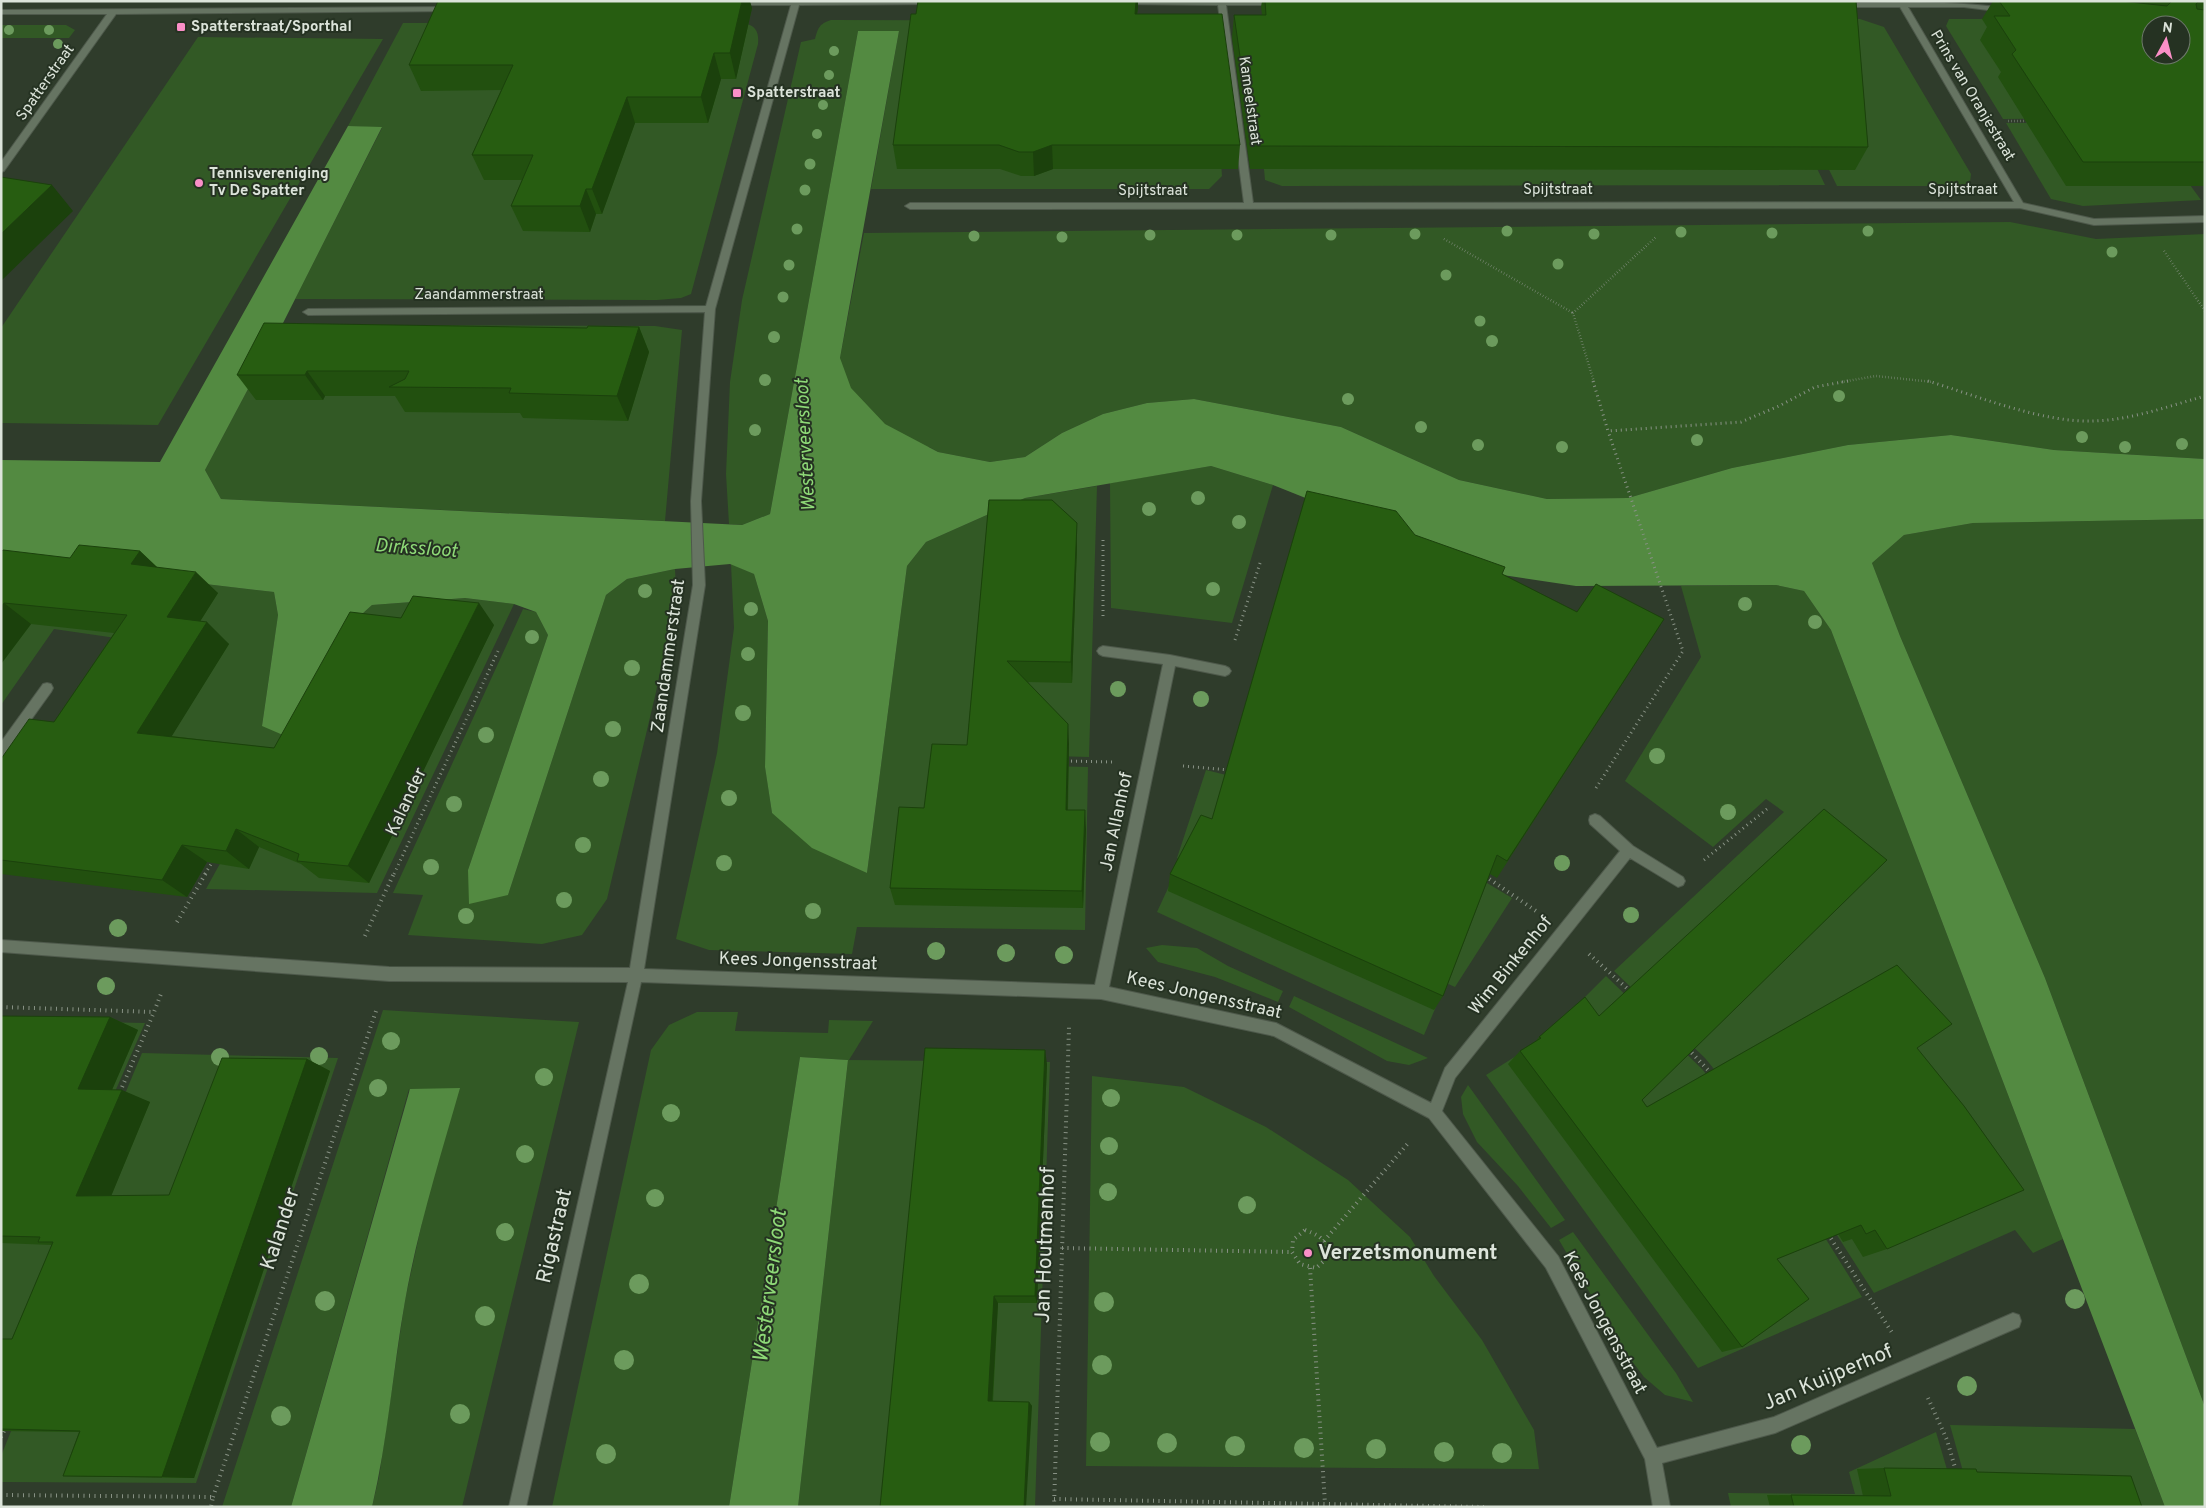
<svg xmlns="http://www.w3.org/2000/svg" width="2206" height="1508" font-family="Overpass,sans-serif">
  <rect width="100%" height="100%" fill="#2f3c2b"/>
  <!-- green -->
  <path fill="#325925" d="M1755 19H1860L1884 27 1971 174 1970 182 1961 186H1837Z
    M1949 19H2019L2142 118 2003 119 1946 26Z
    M831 20 1196 21 1217 103 1222 176 1209 189H871L899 31H858L770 514 742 525 729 524 726 474 730 382 742 300 801 42 815 39C818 28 819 24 831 20Z
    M732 22C749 23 760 25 758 44L691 294 681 298 657 300 295 299 382 128 348 126 403 23Z
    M1 25H66L75 30 69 38H1Z
    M198 37 383 39 158 425 1 423V328Z
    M1785 102 1825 185 1282 186 1265 180 1258 103Z
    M2006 123H2145L2201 200 2083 206 2051 199Z
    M2010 222 2096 239 2205 234V459L2054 450 1951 435 1848 445 1732 468 1628 498 1547 499 1459 480 1341 427 1194 399 1147 403 1103 414 1062 433 1025 457 990 462 938 452 929 447H916L843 394 840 358 864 233Z
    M282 325 655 326 682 330 665 521 221 499 205 470Z
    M1211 466 1273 485 1232 623 1111 608 1110 483Z
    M1097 486 1089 757 935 753 934 763 1088 767 1085 930 857 927 852 954 709 950 676 939 717 753 734 628 731 564 754 574 768 621 765 766 772 813 867 873 907 566 926 542 1025 498Z
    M2205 519V1407L2045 978 1900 636 1872 563 1904 535 1973 523Z
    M1 563H28L274 592 278 615 262 726 352 623 372 605 465 598 514 604 377 893 206 889 279 756 54 730 116 638 54 629 1 705Z
    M675 569 676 590 656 692 607 899 582 935 542 944 408 935 423 895 393 893 523 609 536 612 548 635 468 870 508 895 606 595 627 579Z
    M1776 585 1804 591 1831 630 2063 1239 2033 1253 2015 1230 1874 1293 1794 1168 1705 1058 1614 971 1784 812 1766 799 1713 847 1625 781 1701 657 1681 586Z
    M1206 770 1316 797 1412 838 1512 898 1455 987 1446 983 1424 1035 1157 912 1181 860 1177 858Z
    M1162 945 1197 948 1228 966 1283 991 1278 1002 1215 977 1158 962 1146 948Z
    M1606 976 1702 1069 1771 1151 1862 1297 1698 1368 1486 1075 1543 1039Z
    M1294 996 1428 1058 1409 1065 1387 1061 1289 1007Z
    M383 1010 579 1022 462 1507H372L379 1477 405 1300 426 1204 409 1089 291 1507H222Z
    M697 1012H738L735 1031 828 1033 829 1020 873 1021 849 1060 1050 1062 1035 1507H798L848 1060 800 1057 729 1507H552L651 1050 669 1025Z
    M1 1020 145 1023 62 1213 75 1214 142 1053 338 1058 196 1483 1 1482V1456L59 1312 1 1419Z
    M1092 1076 1184 1087 1266 1127 1348 1180 1410 1237 1434 1276 1482 1340 1534 1430 1539 1469 1086 1466Z
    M1468 1085 1565 1220 1551 1228 1518 1186 1477 1142 1463 1114 1461 1097Z
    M1573 1232 1676 1373 1693 1402 1665 1395 1644 1377 1622 1348 1559 1240Z
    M1950 1425 2135 1429 2165 1507H1973Z
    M1936 1432 1958 1507H1731L1728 1493 1855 1494 1849 1472Z"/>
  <!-- water -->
  <path fill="#538a41" d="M858 31H899L840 358 851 388 885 424 938 452 990 462 1025 457 1062 433 1103 414 1147 403 1194 399 1341 427 1459 480 1547 499 1628 498 1732 468 1848 445 1951 435 2054 450 2205 459V519L1973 523 1904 535 1872 563 1900 636 2045 978 2205 1407V1507H2165L1831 630 1804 591 1776 585 1576 586 1496 574 1273 485 1211 466 1025 498 926 542 907 566 867 873 812 848 772 813 765 767 768 621 754 574 730 564 675 569 627 579 606 595 508 895 469 904 468 870 548 635 536 612 514 604 465 598 372 605 352 623 283 735 262 726 278 615 274 592 28 563H1V460L160 462 348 126 382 127 282 325 205 470 221 499 742 525 770 514Z
    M800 1057 848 1060 798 1507H729Z
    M460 1088C440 1158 418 1228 405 1301 393 1369 388 1439 372 1507H291L410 1089Z"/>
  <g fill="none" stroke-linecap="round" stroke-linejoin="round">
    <!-- minor casing -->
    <g stroke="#4e594b" stroke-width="2">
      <path id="minor" d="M732 1 939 2 935 4 799 5 715 309 701 501 705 585 644 969 1095 985 1163 664 1103 656 1099 654 1097 651 1099 648 1103 646 1170 655 1225 666 1229 668 1231 671 1229 674 1225 676 1175 666 1109 987 1276 1023 1431 1103 1445 1068 1620 851 1590 824 1589 820 1590 816 1595 814 1600 816 1633 846 1683 877 1685 881 1683 885 1678 887 1630 858 1455 1078 1442 1111 1558 1256 1657 1448 1774 1417 2013 1313 2019 1315 2021 1321 2019 1327 1775 1433 1662 1463 1670 1507H1653L1645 1459 1546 1268 1429 1118 1274 1036 1101 999 641 982 526 1507H509L628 982 389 981 1 952V940L389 967 630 968 693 585 691 501 705 312 308 315 303 312 308 309 706 306 791 5H732Z
        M1280 1V5H1226L1253 203 2014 202 1900 7H1840L1836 5 1840 3C1896 3 1946 0 2004 8L2008 10 2004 12 1964 7H1908L2023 203 2094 219 2205 216V222L2094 225 2020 208 910 209 905 206 910 203H1244L1218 5 1122 4 1118 2Z
        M452 7H455V11L116 14 4 171 1 172V162L107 14H1V10Z
        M47 683 51 684 53 688 51 692 5 756 1 757V742L43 684Z"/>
    </g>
    <!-- path-far2 -->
    <path stroke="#889285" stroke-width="2.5" stroke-dasharray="0.5 2.5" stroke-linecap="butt" d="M2008 121H2029
      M1444 239 1573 313
      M2164 251 2205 311
      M1594 382 1573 313 1656 237
      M1841 382 1876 376 1933 382"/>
    <!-- path-far1 -->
    <path stroke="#889285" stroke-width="3" stroke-dasharray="1 4" stroke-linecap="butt" d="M1593 381 1608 431 1741 422 1779 406 1815 387 1848 381
      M1928 381C1977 396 2043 423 2094 421 2131 420 2169 406 2205 396
      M1103 540V619
      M1235 640 1261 560
      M1066 761 1112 762
      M1183 766 1229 770
      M1596 788 1683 651 1608 431
      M1704 860 1767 809
      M205 874 213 861
      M394 874 499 649"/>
    <!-- path -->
    <path stroke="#889285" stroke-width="4" stroke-dasharray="1 4.5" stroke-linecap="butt" d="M1485 876 1536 911
      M177 922 206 873
      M365 936 394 873
      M1589 954 1631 992
      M1 1007 154 1012 161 994
      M1688 1049 1712 1074
      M120 1092 154 1012
      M1305 1230C1323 1237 1327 1240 1325 1260L1316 1268 1300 1264 1292 1252 1293 1240Z
      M1828 1234 1893 1334
      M1324 1241 1410 1141
      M1062 1248 1292 1252
      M1310 1268 1325 1504
      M1928 1398 1947 1440 1956 1471
      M1 1437 5 1429
      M1 1495 213 1497 211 1507
      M213 1497 377 1008
      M1054 1499 1485 1507
      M1054 1507 1069 1027"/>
    <!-- minor -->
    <use href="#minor" fill="#667462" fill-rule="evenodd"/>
  </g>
  <!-- trees -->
  <g fill="#6c9b5d">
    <circle cx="9" cy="30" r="5"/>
    <circle cx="49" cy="30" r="5"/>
    <circle cx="58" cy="44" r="5"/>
    <circle cx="834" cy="51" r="5"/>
    <circle cx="829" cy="75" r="5"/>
    <circle cx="823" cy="105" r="5"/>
    <circle cx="817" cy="134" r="5"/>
    <circle cx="810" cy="164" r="5.5"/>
    <circle cx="805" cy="190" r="5.5"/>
    <circle cx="797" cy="229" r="5.5"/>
    <circle cx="1507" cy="231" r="5.5"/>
    <circle cx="1868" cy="231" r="5.5"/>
    <circle cx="1681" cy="232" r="5.5"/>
    <circle cx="1772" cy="233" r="5.5"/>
    <circle cx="1415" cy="234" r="5.5"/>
    <circle cx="1594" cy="234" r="5.5"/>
    <circle cx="1150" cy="235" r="5.5"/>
    <circle cx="1237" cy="235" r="5.5"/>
    <circle cx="1331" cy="235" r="5.5"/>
    <circle cx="974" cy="236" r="5.5"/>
    <circle cx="1062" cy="237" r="5.5"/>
    <circle cx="2112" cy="252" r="5.5"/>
    <circle cx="1558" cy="264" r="5.5"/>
    <circle cx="789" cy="265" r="5.5"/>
    <circle cx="1446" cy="275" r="5.5"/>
    <circle cx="783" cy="297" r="5.5"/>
    <circle cx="1480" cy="321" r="5.5"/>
    <circle cx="774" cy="337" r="6"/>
    <circle cx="1492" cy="341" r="6"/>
    <circle cx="765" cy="380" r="6"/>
    <circle cx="1839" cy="396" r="6"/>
    <circle cx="1348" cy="399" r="6"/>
    <circle cx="1421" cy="427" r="6"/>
    <circle cx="755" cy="430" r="6"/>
    <circle cx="2082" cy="437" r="6"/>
    <circle cx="1697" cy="440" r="6"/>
    <circle cx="2182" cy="444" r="6"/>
    <circle cx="1478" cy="445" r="6"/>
    <circle cx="1562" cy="447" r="6"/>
    <circle cx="2125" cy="447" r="6"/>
    <circle cx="1198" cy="498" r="7"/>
    <circle cx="1149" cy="509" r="7"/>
    <circle cx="1239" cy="522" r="7"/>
    <circle cx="1213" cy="589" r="7"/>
    <circle cx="645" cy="591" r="7"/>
    <circle cx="1745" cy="604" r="7"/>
    <circle cx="751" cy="609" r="7"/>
    <circle cx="1815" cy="622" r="7"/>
    <circle cx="532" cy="637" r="7"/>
    <circle cx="748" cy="654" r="7"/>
    <circle cx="632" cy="668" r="8"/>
    <circle cx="1118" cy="689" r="8"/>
    <circle cx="1201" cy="699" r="8"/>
    <circle cx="743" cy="713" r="8"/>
    <circle cx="613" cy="729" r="8"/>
    <circle cx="486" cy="735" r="8"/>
    <circle cx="1657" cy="756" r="8"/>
    <circle cx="601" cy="779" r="8"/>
    <circle cx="729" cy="798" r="8"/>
    <circle cx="454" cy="804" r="8"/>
    <circle cx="1728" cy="812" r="8"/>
    <circle cx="583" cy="845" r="8"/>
    <circle cx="724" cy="863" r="8"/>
    <circle cx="1562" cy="863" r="8"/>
    <circle cx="431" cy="867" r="8"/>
    <circle cx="564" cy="900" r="8"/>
    <circle cx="813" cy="911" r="8"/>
    <circle cx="1631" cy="915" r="8"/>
    <circle cx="466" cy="916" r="8"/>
    <circle cx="118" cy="928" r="9"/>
    <circle cx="936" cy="951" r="9"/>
    <circle cx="1006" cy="953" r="9"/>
    <circle cx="1064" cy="955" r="9"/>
    <circle cx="106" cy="986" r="9"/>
    <circle cx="391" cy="1041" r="9"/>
    <circle cx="319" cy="1056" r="9"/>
    <circle cx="220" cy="1057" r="9"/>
    <circle cx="544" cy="1077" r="9"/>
    <circle cx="378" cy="1088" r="9"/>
    <circle cx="1111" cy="1098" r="9"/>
    <circle cx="671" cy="1113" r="9"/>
    <circle cx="1109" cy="1146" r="9"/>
    <circle cx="525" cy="1154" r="9"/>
    <circle cx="1108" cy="1192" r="9"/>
    <circle cx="655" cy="1198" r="9"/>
    <circle cx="1247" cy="1205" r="9"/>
    <circle cx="505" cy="1232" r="9"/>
    <circle cx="639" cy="1284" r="10"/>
    <circle cx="2075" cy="1299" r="10"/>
    <circle cx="325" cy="1301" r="10"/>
    <circle cx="1104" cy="1302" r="10"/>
    <circle cx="485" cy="1316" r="10"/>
    <circle cx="624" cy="1360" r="10"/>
    <circle cx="1102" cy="1365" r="10"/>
    <circle cx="1967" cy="1386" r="10"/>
    <circle cx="460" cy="1414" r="10"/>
    <circle cx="281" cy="1416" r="10"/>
    <circle cx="1100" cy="1442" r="10"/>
    <circle cx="1167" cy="1443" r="10"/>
    <circle cx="1801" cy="1445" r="10"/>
    <circle cx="1235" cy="1446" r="10"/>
    <circle cx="1304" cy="1448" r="10"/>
    <circle cx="1376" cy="1449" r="10"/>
    <circle cx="1444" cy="1452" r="10"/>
    <circle cx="1502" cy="1453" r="10"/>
    <circle cx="606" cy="1454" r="10"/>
  </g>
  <!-- wall -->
  <path fill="#22500f" d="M1262 1H1856L1868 147 1855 170 1250 169 1232 38 1234 15H1262L1261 7Z
    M1993 1H2121L2141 3 2142 1H2205V186H2066L1998 77 2001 72 1980 40 1987 27 1982 19Z
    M1138 7 1137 14 1240 145 1238 169H1053L1034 176H1021L1000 169H897L893 145Z
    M752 8 736 79H721L708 123H635L602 214H596L590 232 523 231 511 206 522 180H484L472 155 501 90 421 91 409 65Z
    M639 327 649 352 628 421 523 418 520 413 405 412 395 396H325L323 400H256L237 375 587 328Z
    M989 500 1077 523V546L1072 683 1028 682 1069 744 1068 810 1086 829 1083 908 895 905 890 888 924 808 967 745Z
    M1415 535 1502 574 1577 612 1664 619 1497 878 1490 874 1443 996 1434 1010 1168 891 1170 874 1212 819Z
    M140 551 157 567 218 593 200 621 229 644 171 736 274 748 401 618 494 625 369 883 319 878 301 864 259 847 249 869 207 862 187 897 1 874V759L54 722 114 633 31 624 1 664V552L70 558Z
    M1 1016 110 1017 138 1030 112 1090 150 1102 111 1196 169 1195 307 1059 330 1071 194 1478 63 1476 79 1432 1 1431V1339H12L52 1245 1 1243Z
    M1539 1037 1642 1100 1647 1107 1917 1048 1887 1249 1863 1257 1852 1239 1843 1242 1838 1234 1777 1259 1742 1347 1722 1352 1508 1064 1520 1051 1535 1042Z
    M1047 1064 1037 1303H998L993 1401 1029 1402 1032 1406 880 1507Z
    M1884 1468 1977 1472 2142 1507H1770L1767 1495 1863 1496 1857 1469Z"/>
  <!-- shaded-wall -->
  <path fill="#1b410c" d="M742 1H750L752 8 736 79 730 53Z
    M1136 1H1138V7L1134 37 1135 14Z
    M714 53 721 79 708 123 701 97Z
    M627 97 635 123 602 214 592 189Z
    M1052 145 1053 169 1034 176 1033 152Z
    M52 185 73 211 1 281V234Z
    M586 189 596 214 590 232 580 206Z
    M639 327 649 352 628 421 617 396Z
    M307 371 325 396 323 400 305 375Z
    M1077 523V546L1072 683 1071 662Z
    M140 551 163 573 131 564Z
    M196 572 218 593 189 639 167 617Z
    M4 603 31 624 1 664V607Z
    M479 603 494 625 369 883 348 866Z
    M207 622 229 644 162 752 137 733Z
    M1068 724 1069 744 1067 828 1066 810Z
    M1085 810 1086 829 1083 908 1082 891Z
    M236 829 259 847 249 869 226 851Z
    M182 845 207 862 187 897 162 880Z
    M110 1017 138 1030 107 1101 78 1089Z
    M1045 1050 1047 1064 1037 1303 1035 1296Z
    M307 1059 330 1071 194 1478 162 1477Z
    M122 1090 150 1102 107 1206 76 1196Z
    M994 1296 998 1303 992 1404 988 1401Z
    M1029 1402 1032 1406 1026 1507H1024Z"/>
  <!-- building -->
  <path fill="#275d11" stroke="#1b410c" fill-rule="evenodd" d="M438 1H742L730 53H714L701 97H627L592 189H586L580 206H511L533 155H472L513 65H409Z
    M918 1H1136L1135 14H1222L1240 145H1052L1033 152H1019L999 145H893L911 14H916Z
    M1265 1H1856L1868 147 1253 146 1234 15H1266Z
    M1999 1H2121L2167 6 2172 1H2205V2H2198L2196 4 2197 9 2205 10V162H2083L2012 54 2016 50 1994 16H2010ZM2151 25H2181V55H2151Z
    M1 177 52 185 1 234Z
    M264 323 587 328 588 326 639 327 617 396 509 393 511 388 389 387 405 379 409 371H307L305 375H237Z
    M1307 491 1396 511 1415 535 1505 567 1502 574 1577 612 1596 584 1664 619 1507 861 1497 855 1443 996 1170 874 1201 815 1212 819Z
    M989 500H1052L1077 523 1071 662 1007 661 1068 724 1066 810H1085L1082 891 890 888 899 807 924 808 932 744 967 745Z
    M79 545 140 551 131 564 196 572 167 617 207 622 137 733 274 748 350 612 401 618 413 596 479 603 348 866 297 861 299 854 236 829 226 851 182 845 162 880 1 860V759L29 719 54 722 127 615 4 603 1 607V552L3 550 70 558Z
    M1824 809 1887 860 1642 1100 1647 1107 1897 965 1952 1024 1917 1048 1964 1106 2024 1190 1887 1249 1875 1230 1866 1234 1861 1225 1777 1259 1809 1299 1742 1347 1520 1051 1541 1038 1539 1037 1585 997 1599 1016Z
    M1 1016 110 1017 78 1089 122 1090 76 1196 169 1195 222 1058 307 1059 162 1477 63 1476 80 1431 1 1429V1339H12L53 1242H38L40 1237 1 1236Z
    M925 1048 1045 1050 1035 1296H994L988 1401 1029 1402 1024 1507H880Z
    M1884 1468 1976 1469 1977 1472 2131 1476 2142 1507H1794L1791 1495 1891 1496Z"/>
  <!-- markers -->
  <g fill="#fa8fc7" stroke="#253222" stroke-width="2">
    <rect x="176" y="22" width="10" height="10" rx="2.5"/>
    <rect x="732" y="88" width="10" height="10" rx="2.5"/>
    <circle cx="199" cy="183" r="5"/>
    <circle cx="1308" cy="1253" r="5"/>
  </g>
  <g text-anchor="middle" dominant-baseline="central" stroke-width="4" stroke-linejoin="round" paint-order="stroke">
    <!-- far-poi labels -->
    <g font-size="15" font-weight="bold" fill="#dce4da" stroke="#253222" text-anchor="start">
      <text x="191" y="27">Spatterstraat/Sporthal</text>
      <text x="747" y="93">Spatterstraat</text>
      <text x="209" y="174">Tennisvereniging<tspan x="209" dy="17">Tv De Spatter</tspan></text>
    </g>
    <!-- far-street labels -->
    <g font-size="15" fill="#dce4da" stroke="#253222">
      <text transform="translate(46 83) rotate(-55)">Spatterstraat</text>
      <text transform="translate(1972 96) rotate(59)">Prins van Oranjestraat</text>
      <text transform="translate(1249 101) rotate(82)">Kameelstraat</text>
      <text x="1558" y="190">Spijtstraat</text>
      <text x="1963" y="190">Spijtstraat</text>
      <text x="1153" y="191">Spijtstraat</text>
      <text x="479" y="295">Zaandammerstraat</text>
    </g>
    <!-- street labels -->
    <g font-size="18" fill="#dce4da" stroke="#253222">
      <text transform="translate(669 656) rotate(-82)">Zaandammerstraat</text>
      <text transform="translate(407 802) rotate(-65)">Kalander</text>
      <text transform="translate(1117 822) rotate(-78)">Jan Allanhof</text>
      <text transform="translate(798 962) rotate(2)">Kees Jongensstraat</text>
      <text transform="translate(1511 966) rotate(-51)">Wim Binkenhof</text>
      <text transform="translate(1204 996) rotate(13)">Kees Jongensstraat</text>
      <text transform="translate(1604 1323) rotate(62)">Kees Jongensstraat</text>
    </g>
    <!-- water labels -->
    <g font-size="19" font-style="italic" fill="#8ed977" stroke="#253222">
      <text transform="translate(806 445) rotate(-93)">Westerveersloot</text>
      <text transform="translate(416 549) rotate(4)">Dirkssloot</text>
    </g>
    <!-- near-street labels -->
    <g font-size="21" fill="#dce4da" stroke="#253222">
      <text transform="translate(281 1229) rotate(-72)">Kalander</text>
      <text transform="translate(555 1236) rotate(-77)">Rigastraat</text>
      <text transform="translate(1046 1245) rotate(-88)">Jan Houtmanhof</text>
      <text transform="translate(1828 1378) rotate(-23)">Jan Kuijperhof</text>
    </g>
    <!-- near-poi labels -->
    <g font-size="21" font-weight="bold" fill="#dce4da" stroke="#253222" text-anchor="start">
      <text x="1318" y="1253">Verzetsmonument</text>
    </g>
    <!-- near-water labels -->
    <g font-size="22" font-style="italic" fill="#8ed977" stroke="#253222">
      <text transform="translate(771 1286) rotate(-83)">Westerveersloot</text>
    </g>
  </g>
  <!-- border -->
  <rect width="2206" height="1508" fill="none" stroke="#dce4da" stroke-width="5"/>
  <!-- north arrow -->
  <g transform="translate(2166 40) rotate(7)"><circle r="24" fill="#253222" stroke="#6e796c"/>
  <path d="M0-4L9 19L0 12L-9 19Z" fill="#fa8fc7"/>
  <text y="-8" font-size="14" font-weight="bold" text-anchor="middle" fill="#dce4da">N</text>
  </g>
</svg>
